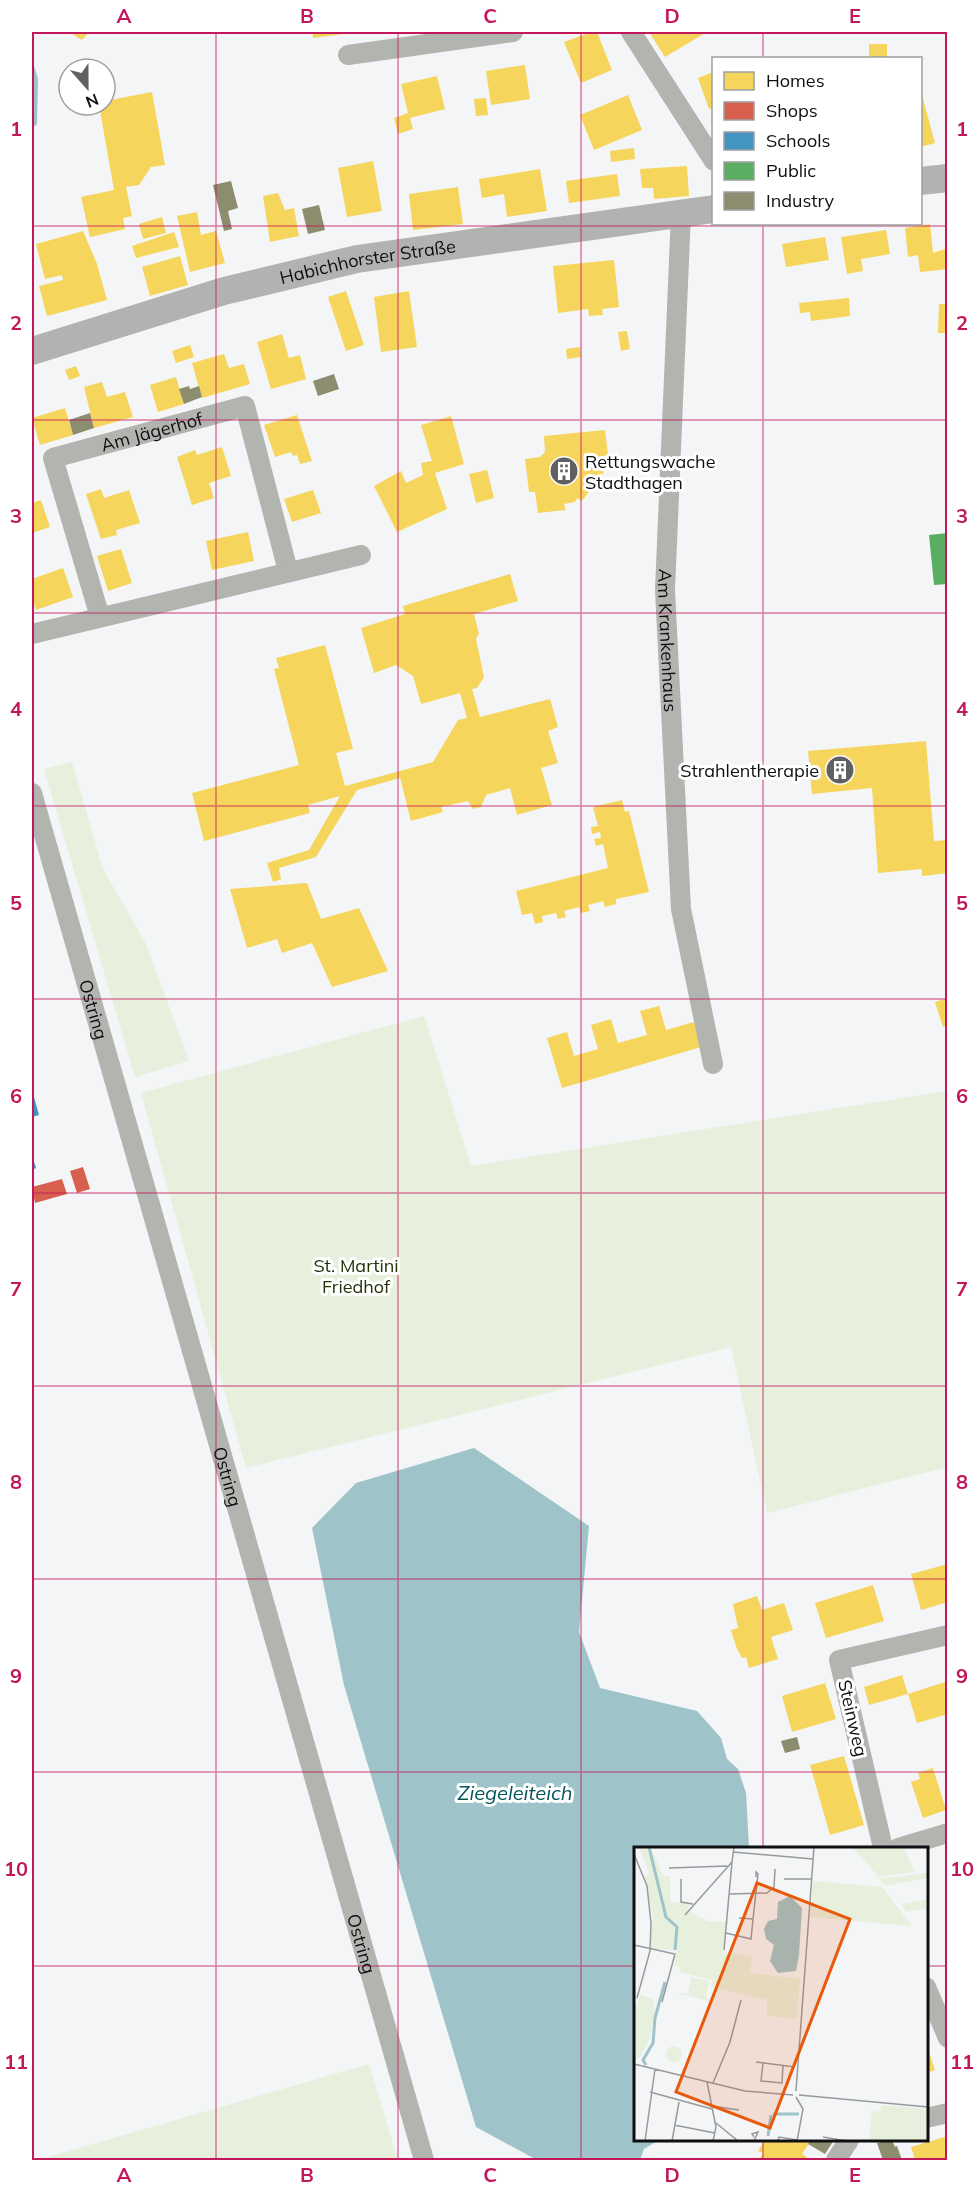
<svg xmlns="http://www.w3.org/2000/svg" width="979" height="2192" font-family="Mulish,sans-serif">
  <rect width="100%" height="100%" fill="#f3f5f7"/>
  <!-- green -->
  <path fill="#e6f0dd" d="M72 762 103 869 146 944 189 1061 135 1077 44 769Z
    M424 1016 471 1166 947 1091V1467L767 1513 731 1347 246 1468 141 1093Z
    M369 2064 398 2160H38Z"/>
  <!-- water -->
  <path fill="#9ec3c9" d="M474 1448 589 1526 579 1632 600 1688 697 1711 721 1738 727 1759 738 1769 746 1793 749 1848H636V2140H659L644 2149 640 2160H537L476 2127 344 1685 312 1528 356 1483Z"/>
  <!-- homes -->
  <path fill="#f6d55c" d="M69 32H89L82 40Z
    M312 32H352V33L313 38Z
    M592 32H597L612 70 581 83 564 42Z
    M649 32H707L665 57Z
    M869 44H887V58H869Z
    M525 65 530 99 491 105 486 71Z
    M714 72V108L709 109 698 78Z
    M437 76 445 109 410 118 413 129 398 134 394 118 408 113 401 84Z
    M920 88 935 143 920 147Z
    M152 92 165 165 151 167 139 185 126 187 132 216 123 218 125 229 90 237 81 197 114 190 99 105H105V101Z
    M628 95 642 130 594 150 580 115Z
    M486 98 488 115 476 116 474 99Z
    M634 148 635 159 611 162 610 151Z
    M373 161 382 211 347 217 338 168Z
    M687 166 689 196 654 199 653 188H642L640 169Z
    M540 169 547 211 507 217 504 194 482 198 479 179Z
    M617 174 620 196 569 203 566 181Z
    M458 187 463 224 413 230 409 194Z
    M278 193 285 210 294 208 299 236 270 242 263 196Z
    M197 212 201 235 216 231 225 263 190 272 177 216Z
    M162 217 166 233 143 239 139 224Z
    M930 224 933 253 948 248V269L920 272 918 255 908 257 905 228Z
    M886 230 890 254 861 259 863 271 847 274 841 237Z
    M83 231 97 264 107 300 47 316 39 286 63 280 62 275 45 279 36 244Z
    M174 232 179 247 136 258 132 246Z
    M825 237 829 260 786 267 782 244Z
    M180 256 188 285 150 296 142 267Z
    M614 260 619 307 602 309 603 315 589 316 588 309 558 313 553 266Z
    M346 291 364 345 346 351 328 297Z
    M409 291 417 347 381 352 374 297Z
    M849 298 850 316 811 321 810 312 800 313 799 303Z
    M939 304H948V333H938Z
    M627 331 630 349 621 351 618 332Z
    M282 334 289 358 300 355 306 379 271 389 257 342Z
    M190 345 194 357 176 363 172 351Z
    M580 347 581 357 567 359 566 349Z
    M224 354 229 368 244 364 250 384 202 398 192 363Z
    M76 366 80 376 69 380 65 370Z
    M176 377 184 404 158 412 150 385Z
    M102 382 107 397 125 392 133 417 94 428 84 387Z
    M65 408 73 435 40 445 32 418Z
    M297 415 312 461 300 464 297 455 293 456 291 452 275 457 264 425Z
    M451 416 464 464 435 473 447 509 397 532 374 486 401 471 406 483 423 475 421 463 432 461 421 425Z
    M605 430 608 455 604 456 605 463 599 469 604 472 582 501 577 498 575 502 564 504 566 510 538 513 535 492H529L525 459 540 457 545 452 544 436Z
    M222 447 231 476 209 483 214 498 192 505 177 457 195 450 197 455Z
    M487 470 494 498 476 503 469 474Z
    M101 489 104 498 129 490 140 523 116 530 117 535 101 539 86 494Z
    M313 490 321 513 292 522 284 499Z
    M41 500 50 527 32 533V503Z
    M248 532 254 561 212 570 206 541Z
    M121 549 132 583 108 591 97 556Z
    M63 568 73 597 36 610 32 598V579Z
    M510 574 518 601 474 614 479 634 476 639 484 677 477 688 472 689 480 717 550 699 558 727 548 731 558 763 541 768 552 805 517 815 510 788 486 795 481 807 473 809 468 801 441 807 443 812 411 821 400 778 357 790 316 857 279 868 281 879 273 882 267 863 309 850 340 796 308 805 310 813 204 841 192 793 299 765 274 669 279 668 276 658 325 645 353 749 336 753 345 786 433 762 458 720 467 718 460 693 421 704 413 676 396 665 374 673 361 628 405 614 403 606Z
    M926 741 934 841 948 840V873L922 876V869L878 873 872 788 812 794 808 751Z
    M622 800 625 812 629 811 649 892 616 899V904L605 907 603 901 588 905 590 911 581 913 579 907 564 911 566 917 558 919 556 913 542 916 543 922 535 924 532 913 522 915 516 891 608 868 603 844 596 846 594 839 601 838 600 832 592 834 591 827 598 826 593 807Z
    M307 883 321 919 359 908 388 971 332 987 312 943 282 953 277 939 247 948 230 889Z
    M948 998V1025L943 1027 935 1002Z
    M659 1006 666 1030 694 1022 701 1047 562 1088 547 1038 567 1032 574 1056 598 1049 591 1025 611 1019 618 1043 647 1035 640 1011Z
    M948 1564V1602L921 1610 911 1574Z
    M873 1585 884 1621 826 1638 815 1603Z
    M757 1596 762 1610 784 1603 793 1630 771 1637 778 1659 749 1668 746 1657 742 1658 737 1649 731 1630 738 1628 733 1604Z
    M902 1675 908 1694 869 1705 864 1687Z
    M948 1681V1714L917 1723 908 1694Z
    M825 1683 836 1719 792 1732 782 1696Z
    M844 1756 864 1825 830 1835 810 1765Z
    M933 1768 946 1810 923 1818 911 1782 920 1779 918 1773Z
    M926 2044 935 2070 926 2073Z
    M948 2136V2160H915L911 2147Z
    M765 2140H803L809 2143 802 2154 807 2157 805 2160H759L763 2153 758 2151Z"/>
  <!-- shops -->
  <path fill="#d6604d" d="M83 1167 90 1189 77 1193 70 1171Z
    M62 1179 67 1194 35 1203 32 1187Z"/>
  <!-- schools -->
  <path fill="#4393c3" d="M32 1090 39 1115 32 1117Z
    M32 1155 36 1168 32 1170Z"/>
  <!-- public -->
  <path fill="#5aae61" d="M948 533V584L934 585 929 535Z"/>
  <!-- industry -->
  <path fill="#8c8c6e" d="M231 181 238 208 228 211 232 229 224 231 213 185Z
    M319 205 325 230 308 234 302 209Z
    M334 374 339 389 318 396 313 381Z
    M189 386 190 389 199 386 202 397 184 404 179 389Z
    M90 413 94 428 73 435 69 420Z
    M797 1737 800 1749 785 1753 781 1741Z
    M810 2140H834L825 2154 808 2144Z
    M892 2140 895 2147 897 2146 902 2160H883L877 2143Z"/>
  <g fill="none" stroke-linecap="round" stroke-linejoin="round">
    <!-- stream -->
    <path stroke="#9ec3c9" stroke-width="6" d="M32 69 35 79 34 123"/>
    <!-- minor -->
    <g stroke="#b2b4b0" stroke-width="20">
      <path d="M631 32 714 161"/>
      <path d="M348 55 513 32"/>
      <path id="s1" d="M681 213 665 590 681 909 713 1064"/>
      <path id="s2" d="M100 617 53 458 245 406 288 571"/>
      <path d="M32 634 361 555"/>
      <path id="s3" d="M32 793 424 2160"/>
      <path d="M883 1848 839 1660 948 1635"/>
      <path d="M898 1848 948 1833"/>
      <path d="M926 1987 948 2038"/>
      <path d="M926 2118 948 2113"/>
      <path d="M836 2160 849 2140"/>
    </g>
    <!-- secondary -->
    <g stroke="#b2b3b0" stroke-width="28">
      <path d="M920 181 948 178"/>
      <path id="s4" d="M32 351 224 291 357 259 714 209"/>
    </g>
  </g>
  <!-- grid -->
  <path fill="none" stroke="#c2185b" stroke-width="1.5" stroke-opacity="0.55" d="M216 32V2160M398 32V2160M581 32V2160M763 32V58M763 224V1848M32 226H948M32 420H948M32 613H948M32 806H948M32 999H948M32 1193H948M32 1386H948M32 1579H948M32 1772H948M32 1966H636M926 1966H948M763 2140V2160"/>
  <!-- icons -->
  <defs>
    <g id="building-disc" transform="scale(1.5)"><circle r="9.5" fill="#5e6062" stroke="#fff"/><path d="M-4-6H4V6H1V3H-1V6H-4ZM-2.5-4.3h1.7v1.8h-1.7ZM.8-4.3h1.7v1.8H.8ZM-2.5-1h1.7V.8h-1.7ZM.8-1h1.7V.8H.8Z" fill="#fff"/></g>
  </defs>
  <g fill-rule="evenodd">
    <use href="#building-disc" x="564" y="471"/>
    <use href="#building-disc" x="840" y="770"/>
  </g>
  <g text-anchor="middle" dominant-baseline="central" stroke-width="6" stroke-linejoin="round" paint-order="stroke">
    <!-- street labels -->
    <g font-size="18" fill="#0e0f11" stroke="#fff">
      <text stroke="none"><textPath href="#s4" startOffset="348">Habichhorster Straße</textPath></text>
      <text stroke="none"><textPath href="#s2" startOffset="268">Am Jägerhof</textPath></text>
      <text stroke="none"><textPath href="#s1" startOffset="428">Am Krankenhaus</textPath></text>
      <text stroke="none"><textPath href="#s3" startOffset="225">Ostring</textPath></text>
      <text stroke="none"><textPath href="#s3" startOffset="711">Ostring</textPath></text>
      <text transform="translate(853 1718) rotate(77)">Steinweg</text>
      <text stroke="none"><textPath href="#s3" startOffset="1197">Ostring</textPath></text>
    </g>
    <!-- poi labels -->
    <g font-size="18" fill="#0e0f11" stroke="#fff" text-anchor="start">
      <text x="585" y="461">Rettungswache<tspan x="585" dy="21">Stadthagen</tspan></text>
      <text x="819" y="770" text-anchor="end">Strahlentherapie</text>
    </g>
    <!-- park labels -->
    <g font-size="18" fill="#243409" stroke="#fff">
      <text x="356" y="1265">St. Martini<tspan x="356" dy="21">Friedhof</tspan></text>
    </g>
    <!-- water labels -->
    <g font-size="20" font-style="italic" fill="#05555d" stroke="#fff">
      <text x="515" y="1792">Ziegeleiteich</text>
    </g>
  </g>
  <!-- overview -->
  <g transform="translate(634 1847)">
    <rect width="294" height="294" fill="#f3f5f7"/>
    <path d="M16 0 29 28 36 30V55L57 57 51 68 54 64 74 74 92 75 89 105 118 109 116 126 166 132 163 172 133 169V153L77 140 78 133 45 125 46 120 40 119 43 103 16 102 19 69 10 29 16 28 5 1ZM218 0H269L281 25 245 30ZM294 26V31L251 39 245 32ZM179 34 248 40 278 79 176 70ZM294 52V61L272 65 267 57ZM57 130 75 134 72 151 80 155 43 146H54ZM7 148 19 152 21 162 16 191 6 210 0 214V164ZM32 207a8 8 0 1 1 16 0a8 8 0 1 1-16 0ZM248 258 294 262V294H235L238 264 245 265Z" fill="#e6f0dd"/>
    <path d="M156 49 168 61 165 108 162 124 144 126 136 114 140 98 132 92 130 82 134 74 143 72 144 55Z" fill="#9ec3c9"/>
    <path fill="none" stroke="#9ec3c9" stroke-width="3" d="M15 0 32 70 43 80 41 103M12 218 9 213 19 196 21 171 31 135M139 267H165M134 289 137 268"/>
    <path fill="none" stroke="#97999b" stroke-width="1.5" d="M99 5 179 12M0 7 13 39 17 76 16 104 3 151M35 21 93 19M47 32V55L59 57M150 32H177M96 47 133 46 140 40 141 22M51 68 98 15 100 0M105 71 119 72 124 27 122 25V30M92 86 117 92 119 72M0 98 41 107 28 155M90 103 98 15M122 215 161 220M129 216 127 234 148 236 149 219M0 217 111 244 159 248M73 235 82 280 79 294M79 236 96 195 107 153M162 244 180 0M16 245 78 262M165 248 294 260M162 250 169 262 163 294M78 259 105 263M82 276 104 294M40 278 81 286M189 290 213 294M11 294 21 222M38 294 45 255M120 294 124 285 118 287 120 290M144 294 145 290 163 293"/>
    <path fill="#e8590c" fill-opacity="0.15" stroke="#e8590c" stroke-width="3" d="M123 36 216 72 136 281 42 245Z"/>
    <rect width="294" height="294" fill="none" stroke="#0e0f11" stroke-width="3"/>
  </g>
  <!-- border -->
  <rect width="979" height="2192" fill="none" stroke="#ffffff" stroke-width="66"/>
  <!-- legend -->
  <rect x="712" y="57" width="210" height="168" fill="#ffffff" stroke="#9f9fa0" stroke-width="1.5"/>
  <rect x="724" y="72" width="30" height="18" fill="#f6d55c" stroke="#9f9fa0" stroke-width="1.5"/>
  <text x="766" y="87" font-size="18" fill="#0e0f11">Homes</text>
  <rect x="724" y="102" width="30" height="18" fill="#d6604d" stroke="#9f9fa0" stroke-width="1.5"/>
  <text x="766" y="117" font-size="18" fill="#0e0f11">Shops</text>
  <rect x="724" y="132" width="30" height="18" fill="#4393c3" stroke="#9f9fa0" stroke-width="1.5"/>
  <text x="766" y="147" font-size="18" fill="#0e0f11">Schools</text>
  <rect x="724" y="162" width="30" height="18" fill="#5aae61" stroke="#9f9fa0" stroke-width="1.5"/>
  <text x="766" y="177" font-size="18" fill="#0e0f11">Public</text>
  <rect x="724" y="192" width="30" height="18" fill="#8c8c6e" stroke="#9f9fa0" stroke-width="1.5"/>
  <text x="766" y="207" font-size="18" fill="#0e0f11">Industry</text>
  <!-- north arrow -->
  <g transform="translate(87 87) rotate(159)"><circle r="28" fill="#ffffff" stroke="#9f9fa0" stroke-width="1.5"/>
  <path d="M0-4.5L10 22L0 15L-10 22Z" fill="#5e6062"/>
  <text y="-9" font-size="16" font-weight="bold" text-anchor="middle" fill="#0e0f11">N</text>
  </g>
  <rect x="33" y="33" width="913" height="2126" fill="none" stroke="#c2185b" stroke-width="2"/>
  <g font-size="20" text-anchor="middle" font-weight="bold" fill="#c2185b">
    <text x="124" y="23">A</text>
    <text x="307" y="23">B</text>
    <text x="490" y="23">C</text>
    <text x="672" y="23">D</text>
    <text x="855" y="23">E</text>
    <text x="16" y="136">1</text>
    <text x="962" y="136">1</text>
    <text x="16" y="330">2</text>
    <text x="962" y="330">2</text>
    <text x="16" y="523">3</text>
    <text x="962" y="523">3</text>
    <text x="16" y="716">4</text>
    <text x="962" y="716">4</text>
    <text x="16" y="910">5</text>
    <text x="962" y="910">5</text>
    <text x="16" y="1103">6</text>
    <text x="962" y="1103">6</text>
    <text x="16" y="1296">7</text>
    <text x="962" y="1296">7</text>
    <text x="16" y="1489">8</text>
    <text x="962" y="1489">8</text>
    <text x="16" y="1683">9</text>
    <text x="962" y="1683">9</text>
    <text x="16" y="1876">10</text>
    <text x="962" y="1876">10</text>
    <text x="16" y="2069">11</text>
    <text x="962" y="2069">11</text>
    <text x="124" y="2182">A</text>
    <text x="307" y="2182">B</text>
    <text x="490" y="2182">C</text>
    <text x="672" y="2182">D</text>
    <text x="855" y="2182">E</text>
  </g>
</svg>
